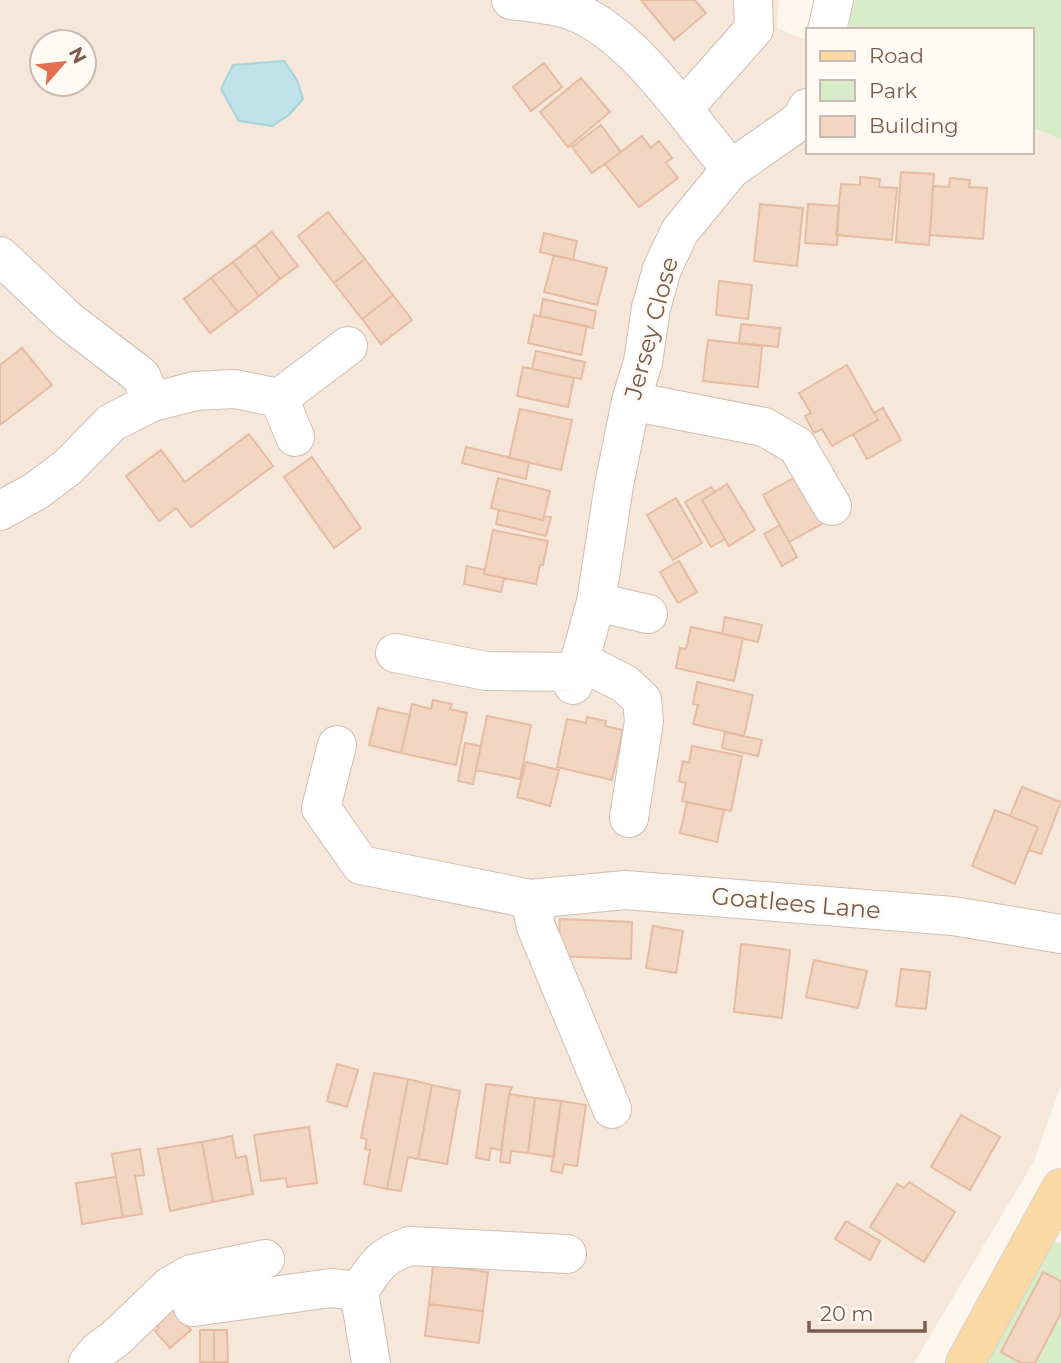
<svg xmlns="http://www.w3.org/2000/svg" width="1061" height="1363" font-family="Montserrat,sans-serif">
  <rect width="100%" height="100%" fill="#fdf6ec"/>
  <!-- residential -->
  <path fill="#f5e8da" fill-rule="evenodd" d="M0 0H779L777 28 807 40V152H1031V128L1061 140V1085L1034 1161 914 1363H0ZM42 42H84V84H42Z"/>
  <!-- green -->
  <path fill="#d8ecc9" d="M855 0H1061V140L1031 127V30H849L851 11Z
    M1052 1240 1061 1243V1281L1043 1272 1001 1352 1021 1363H987Z
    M1061 1313V1363H1035Z"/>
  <!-- water -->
  <path fill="#bfe3e8" stroke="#a5d3da" stroke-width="2" d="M284 61 297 80 303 99 289 115 272 126 239 121 221 89 233 65Z"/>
  <!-- building -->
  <path fill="#f3d5c3" stroke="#e6bba3" stroke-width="2" d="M641 0H695L706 13 674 40Z
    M544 63 562 87 531 111 513 87Z
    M581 78 610 112 568 147 540 112Z
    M601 125 621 152 592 173 572 147Z
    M642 136 651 148 659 141 672 158 666 163 678 178 639 207 605 164Z
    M901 172 934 174 929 245 896 242Z
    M860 177 880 179 879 187 897 188 892 240 836 235 841 184 860 185Z
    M950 178 970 180 969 187 987 188 983 239 930 235 933 186 949 187Z
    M760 204 803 208 797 266 754 261Z
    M808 204 839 206 837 245 805 243Z
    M328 212 365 259 334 283 298 236Z
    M272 232 298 266 280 279 255 245Z
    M544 233 577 241 573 260 540 252Z
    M255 245 280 279 259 296 233 262Z
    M554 255 607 268 597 305 544 292Z
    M365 259 393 295 362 319 334 283Z
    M233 262 259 296 238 312 211 278Z
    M211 278 238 312 210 333 184 299Z
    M719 281 752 285 748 319 716 315Z
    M393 295 412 320 381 344 362 319Z
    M543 299 596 311 593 328 540 316Z
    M534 315 587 326 581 355 528 343Z
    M741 324 780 328 778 347 739 343Z
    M708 340 762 346 758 387 703 381Z
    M22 348 52 385 0 425V365Z
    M536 351 585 362 581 379 532 369Z
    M847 365 878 420 832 446 822 429 814 433 805 416 811 413 799 393Z
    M523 367 574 378 568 407 517 396Z
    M883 408 901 440 867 459 853 434 878 420 874 413Z
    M520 409 572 420 561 470 509 458Z
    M249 434 273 466 191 527 176 508 159 521 126 476 161 450 185 482Z
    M466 447 529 462 526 479 462 463Z
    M312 457 361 528 334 548 284 477Z
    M799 475 825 522 789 542 763 495Z
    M498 478 550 491 543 520 491 508Z
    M727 484 755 530 729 546 702 500Z
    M711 487 715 492 702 500 725 539 711 547 685 502Z
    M676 498 702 543 673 560 647 515Z
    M499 510 543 520 544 516 551 517 546 536 496 524Z
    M780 525 797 557 782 566 764 534Z
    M493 530 548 541 543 565H540L536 584 484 574Z
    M679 561 697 592 678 603 660 572Z
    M467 566 485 570 484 574 504 578 501 592 464 584Z
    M725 617 762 625 758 642 722 634Z
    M691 627 743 638 734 681 676 668 680 648 686 649Z
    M697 682 753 695 744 736 693 724 698 705 693 704Z
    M433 700 452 704 450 709 467 713 456 765 401 753 412 704 431 709Z
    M378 708 410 715 401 753 369 745Z
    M487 716 531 725 520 779 476 770Z
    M587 717 606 721 605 726 623 730 612 780 557 767 567 719 586 723Z
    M725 732 762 740 758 756 722 748Z
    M465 743 481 746 473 784 458 781Z
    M692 746 742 756 731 811 682 801 686 783 679 781 683 761 689 763Z
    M526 762 559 770 550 806 517 797Z
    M1022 787 1061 802 1041 854 1029 850 1038 827 1010 816Z
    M687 802 724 810 717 842 680 833Z
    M995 810 1038 827 1015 884 972 866Z
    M560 919 632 922 631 959 558 956Z
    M653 926 683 931 676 973 646 968Z
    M741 944 790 950 782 1018 734 1012Z
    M814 960 867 971 858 1008 806 997Z
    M901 969 930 972 926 1009 896 1006Z
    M337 1064 358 1070 347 1107 327 1101Z
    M374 1073 408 1079 387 1189 364 1184 370 1150 365 1149 367 1139 361 1138Z
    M408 1079 432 1085 418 1159 408 1157 401 1191 387 1189Z
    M486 1084 512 1087 509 1094 501 1150 491 1148 489 1160 476 1158Z
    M432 1085 460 1091 447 1164 418 1159Z
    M509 1094 535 1098 528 1153 511 1151 510 1163 500 1162Z
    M535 1098 561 1101 554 1157 528 1153Z
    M561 1101 586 1105 577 1166 564 1164 562 1173 551 1171Z
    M961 1115 1000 1137 970 1190 931 1167Z
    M309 1127 317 1183 287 1187 286 1178 261 1181 254 1135Z
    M232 1136 236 1158 246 1156 253 1194 213 1202 202 1142Z
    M202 1142 213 1202 170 1211 158 1149Z
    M140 1149 144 1175 135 1176 142 1214 123 1217 112 1154Z
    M116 1177 123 1217 82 1224 76 1183Z
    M909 1182 955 1212 924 1262 870 1227 897 1184 904 1188Z
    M846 1221 880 1241 870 1260 835 1239Z
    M433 1265 488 1272 483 1311 429 1304Z
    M1043 1272 1061 1281V1313L1035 1363H1021L1001 1352Z
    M177 1303 178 1315 191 1330 170 1348 155 1331 159 1328 154 1322Z
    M429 1304 483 1311 479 1343 425 1336Z
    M200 1330H214V1362H200Z
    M214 1330H227L228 1362H214Z"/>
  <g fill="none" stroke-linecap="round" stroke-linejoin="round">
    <!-- minor casing -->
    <g stroke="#d1beb0" stroke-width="40">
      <path id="minor" d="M511 0C531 3 555 4 575 12 634 35 690 121 731 169
        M827 30 834 0
        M683 109 754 29 753 0
        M0 256 69 321 141 376 152 402
        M279 398 295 437
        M631 401 764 427 797 446 832 506
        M0 511 36 491 68 467 111 423 152 402 195 391 235 389 279 398 348 346
        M596 602 648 614
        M395 653 486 671 577 672
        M580 661 625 684 642 700 644 721 629 818
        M573 685 596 602 614 485 631 401 643 362 651 308 662 269 680 231 731 169 794 125 802 118 807 108
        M337 745 321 808 361 865 530 899 625 890 953 916 1061 934
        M530 899 536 927 612 1109
        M359 1291C375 1267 381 1255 410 1246L567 1254
        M359 1291 371 1363
        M193 1307 331 1288 359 1291
        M88 1363 98 1351 116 1338 170 1286 191 1274 265 1259"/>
    </g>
    <!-- major casing -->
    <g stroke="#dad1cd" stroke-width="40">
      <path id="major" d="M965 1363 1061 1188"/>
    </g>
    <!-- minor -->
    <use href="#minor" stroke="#fff" stroke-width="38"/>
    <!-- major -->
    <use href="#major" stroke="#fbd9a5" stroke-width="38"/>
  </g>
  <g text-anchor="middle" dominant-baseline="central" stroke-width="5" stroke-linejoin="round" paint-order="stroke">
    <!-- street labels -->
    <g font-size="24" fill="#7a5c4d" stroke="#fffaf3">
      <text transform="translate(651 328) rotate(-75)">Jersey Close</text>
      <text transform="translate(796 903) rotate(5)">Goatlees Lane</text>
    </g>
  </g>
  <!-- legend -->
  <rect x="806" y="28" width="228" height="126" fill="#fffaf3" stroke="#cabbb1" stroke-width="2"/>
  <rect x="820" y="51" width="35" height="10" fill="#fbd9a5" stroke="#cabbb1" stroke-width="2"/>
  <text x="869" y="63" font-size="21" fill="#7a5c4d">Road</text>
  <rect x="820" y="80" width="35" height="21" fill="#d8ecc9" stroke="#cabbb1" stroke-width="2"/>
  <text x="869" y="98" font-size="21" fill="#7a5c4d">Park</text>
  <rect x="820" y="116" width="35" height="21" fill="#f3d5c3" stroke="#cabbb1" stroke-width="2"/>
  <text x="869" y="133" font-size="21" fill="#7a5c4d">Building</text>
  <!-- north arrow -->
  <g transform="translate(63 63) rotate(62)"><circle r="33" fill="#fffaf3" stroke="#cabbb1" stroke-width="2"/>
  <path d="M0-5L12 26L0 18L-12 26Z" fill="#e76f51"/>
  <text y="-10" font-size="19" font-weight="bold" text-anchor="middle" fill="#7a5c4d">N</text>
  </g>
  <!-- scale -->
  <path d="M809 1321v10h116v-10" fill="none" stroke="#7a5c4d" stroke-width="3.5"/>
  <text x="820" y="1321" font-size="21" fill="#7a5c4d" stroke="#fffaf3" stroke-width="5" paint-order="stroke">20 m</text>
</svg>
